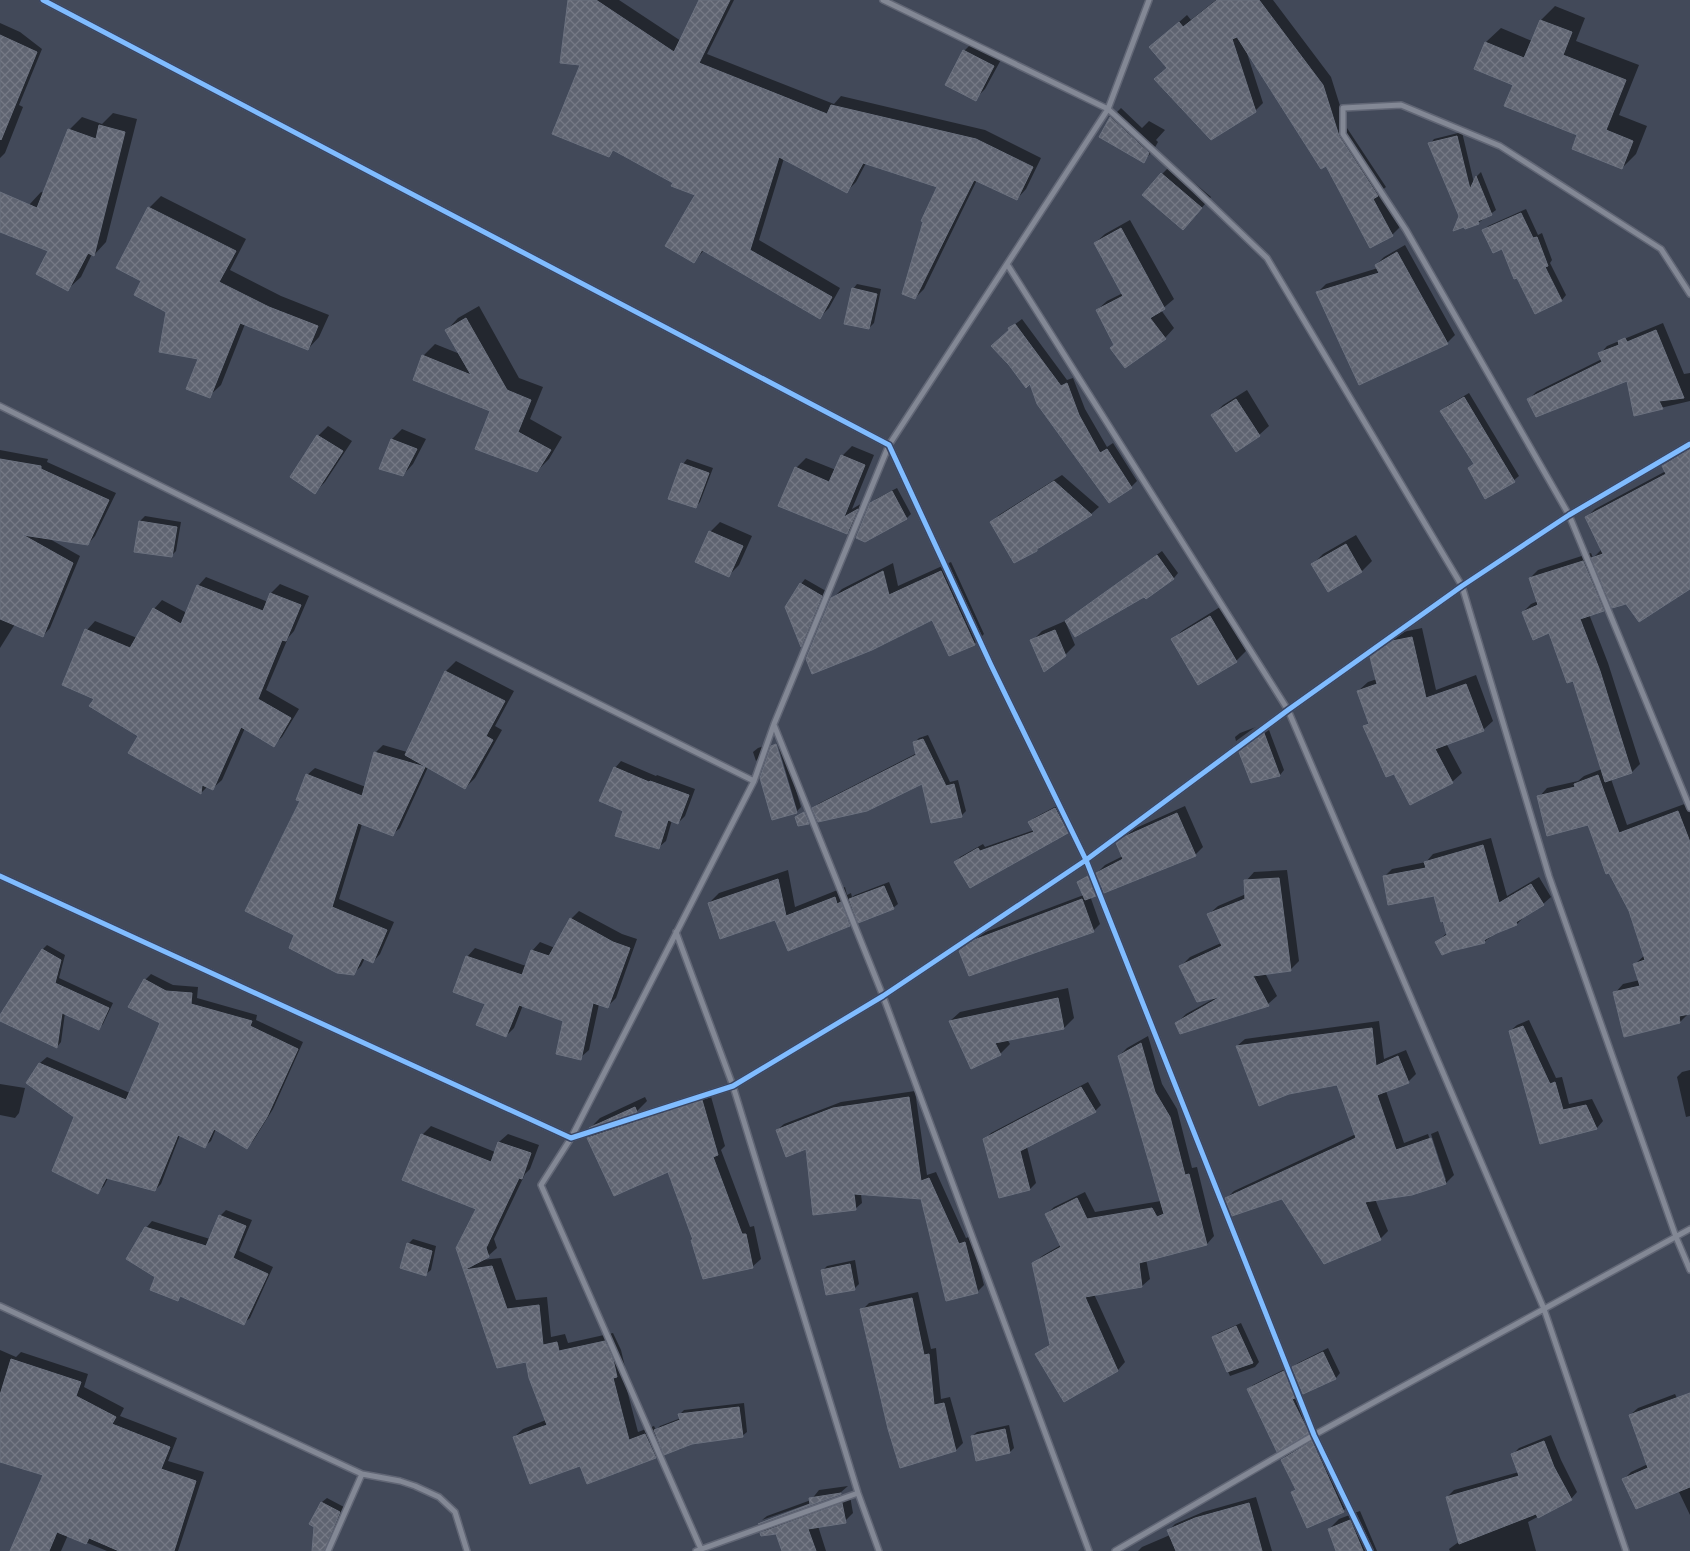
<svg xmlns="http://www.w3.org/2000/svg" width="1690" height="1551" font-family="Cabin,sans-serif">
  <defs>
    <pattern id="building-cross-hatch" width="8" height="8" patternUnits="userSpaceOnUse" patternTransform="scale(1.25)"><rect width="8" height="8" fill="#5f6471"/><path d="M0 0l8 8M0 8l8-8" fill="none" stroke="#757985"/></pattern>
  </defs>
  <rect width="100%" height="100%" fill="#424959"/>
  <!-- shadow -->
  <path fill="#0007" d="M569 0H619L681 41 701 0H734L707 54 834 104 841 96 985 130 1041 158 1026 189 1017 199 977 180 924 289 915 298 939 187 866 163 856 182 847 191 784 158 759 240 840 288 829 308 820 317 704 250 694 262 697 195 615 149 608 156 582 64Z
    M1216 0H1273L1331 77 1347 128 1386 187 1381 191 1400 227 1392 235 1246 50 1263 103 1255 111 1168 67 1151 47 1187 15 1191 20Z
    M1555 6 1585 18 1576 41 1639 65 1619 115 1647 126 1636 154 1622 168 1515 84 1476 68 1486 42 1501 28 1532 41 1541 20Z
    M0 23 20 32 42 49 19 105 23 107 5 153 0 158Z
    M974 41 1003 56 985 89 975 99 964 51Z
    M1121 108 1142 128 1149 121 1165 130 1156 140 1158 142 1153 151 1143 161 1101 137 1111 118Z
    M113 113 137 119 106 242 94 255 92 254 81 277 68 289 29 205 41 192 44 193 69 130 82 117 102 124Z
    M1462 132 1474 183 1477 176 1481 172 1496 210 1478 223 1461 216 1430 144 1434 139Z
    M1172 164 1211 197 1193 218 1162 174Z
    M161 196 246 239 230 270 281 296 329 315 319 337 308 349 245 324 221 385 209 396 200 358 168 311 143 281 149 208Z
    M1526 209 1538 235 1542 233 1552 260 1550 263 1566 295 1562 300 1535 313 1503 247 1484 231 1488 226Z
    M1130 220 1174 299 1161 310 1174 328 1165 338 1115 344 1097 310 1107 301 1123 293 1095 243 1105 234Z
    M1405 245 1455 335 1447 343 1318 292 1326 284 1378 268 1376 265 1384 257Z
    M857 284 881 289 874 323 869 328 853 289Z
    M479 306 519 378 543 387 530 419 562 437 549 459 537 471 492 410 423 356 435 344 460 354 446 331 458 318Z
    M1022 319 1067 380 1073 378 1085 409 1107 447 1113 443 1137 481 1131 487 1030 382 1010 364V328Z
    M1663 323 1684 374 1690 373V401L1635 414 1628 379 1529 399 1536 392 1602 359 1600 354 1607 346Z
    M1247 390 1269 426 1259 435 1213 415 1223 405Z
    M1469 393 1519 476 1514 480 1486 497 1470 468 1475 463 1442 411 1447 406Z
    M328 426 352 441 325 482 315 492 292 477 318 436Z
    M402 429 426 439 413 464 403 475 392 439Z
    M852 446 874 455 852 509 866 501 857 523 847 533 796 468 806 458 836 470 842 456Z
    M1690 446V587L1627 603 1611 602 1603 610 1589 614 1608 663 1640 764 1632 772 1611 779 1627 825 1690 802V1012L1680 1022 1615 993 1623 984 1640 980 1635 964 1645 955 1630 911 1589 824 1539 797 1547 788 1578 781 1584 776 1602 769 1574 679 1549 632 1523 612 1531 604 1538 601 1530 578 1538 570 1591 553 1593 558 1602 549 1587 517 1595 509 1666 471 1663 466 1671 458Z
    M0 450 48 459 47 462 116 493 95 536 88 544 48 538 80 556 50 628 43 636 15 624 0 648Z
    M687 459 713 468 700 502 696 507 670 498 683 464Z
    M1062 475 1099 507 1091 514 1041 545 1037 550 992 522 999 515Z
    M897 488 911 514 907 518 871 504 876 499Z
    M145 516 181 522 176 551 171 556 136 551 140 521Z
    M720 522 752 536 739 565 729 575 710 532Z
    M1356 535 1372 561 1362 571 1328 590 1313 564 1323 554Z
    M1162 551 1178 573 1174 578 1146 597 1144 595 1066 621Z
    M951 562 984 634 974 644 932 618 832 599 842 589 893 563 898 586Z
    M206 577 268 602 271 593 280 584 309 596 294 631 288 638 266 690 299 709 282 737 273 745 245 728 222 780 213 788 208 786 201 793 140 735 96 698 87 630 95 621 137 638 154 609 162 600 187 613 198 586Z
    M805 579 826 591 805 641 801 645V584Z
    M1220 607 1246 651 1236 661 1199 683 1173 639 1183 630Z
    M1065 621 1075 645 1065 655 1032 641 1042 631Z
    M1422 628 1436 690 1476 675 1493 721 1483 730 1446 743 1462 773 1452 782 1394 772 1365 726 1370 722 1358 691 1368 682 1377 679 1372 657 1381 648 1403 632Z
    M456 661 514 691 495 726 502 730 475 778 465 788 428 767 400 828 392 835 362 824 339 899 394 922 380 954 373 962 365 958 361 966 354 973 296 935 302 801 307 775 315 768 366 787 375 753 383 745 407 752 446 671Z
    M1256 727 1254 728 1236 741 1235 737 1240 733Z
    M1269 730 1284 770 1280 775 1251 781 1245 747Z
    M928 735 950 782 958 780 966 811 961 816 923 782 814 809 818 804 917 753 915 742 919 738Z
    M781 740 801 807 796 812 773 818 761 778 772 747 775 744 795 810H797L777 742Z
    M764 746 760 757 756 761 753 752 758 748Z
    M621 761 656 776 657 775 695 789 685 816 678 823 672 820 666 841 659 847 624 810 615 768Z
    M1060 804 1072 828 1067 832 956 862 960 857 983 844 985 847 1034 830 1030 823 1034 818Z
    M1185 806 1203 847 1195 855 1097 873 1105 865 1123 856 1118 843 1126 835 1136 828Z
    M1491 838 1507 896 1539 877 1551 897 1543 904 1525 916 1517 924 1497 932 1484 942H1437L1448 932 1435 895 1384 877 1392 869 1426 862 1433 854Z
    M788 870 795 907 845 887 847 895 851 893 852 897 855 895 889 882 898 904 893 908 857 918 850 925 776 919 709 903 719 893Z
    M1287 870 1299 961 1290 970 1265 973 1277 996 1268 1004 1181 1033 1177 1023 1186 1014 1215 998 1181 966 1190 957 1221 943 1209 914 1218 906 1246 894V881L1254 872Z
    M1089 893 1100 924 1093 931 960 951 968 944 983 933Z
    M579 911 622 934 637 939 616 998 607 1007 599 1004 589 1050 580 1058 564 1020 523 1005 514 1028 506 1036 486 1003 467 957 475 948 526 966 532 951 540 942 555 948 571 919Z
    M47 945 65 955 59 978 113 1003 103 1024 98 1029 65 1013 61 1042 57 1047 0 1020 43 949Z
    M151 974 173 985 198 987 197 998 257 1015 256 1020 303 1042 273 1109 253 1141 247 1147 216 1129 211 1141 204 1147 180 1135 161 1184 155 1190 108 1178 104 1186 98 1192 76 1116 28 1083 40 1063 47 1057 130 1093 162 1022 145 980Z
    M1068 988 1074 1018 1064 1028 1007 1039 1010 1044 1000 1054 950 1021 960 1012Z
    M1529 1020 1556 1078 1562 1077 1569 1104 1592 1099 1603 1121 1597 1128 1541 1143 1510 1031 1517 1025Z
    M1379 1021 1384 1059 1406 1050 1416 1074 1408 1082 1386 1091 1404 1143 1428 1134 1444 1180H1446L1431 1134 1438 1131 1454 1175 1446 1183 1411 1194 1375 1199 1388 1231 1381 1238 1325 1262 1282 1197 1226 1199 1234 1191 1356 1134 1338 1083 1237 1046 1245 1039Z
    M1148 1036 1162 1084 1177 1109 1192 1168 1197 1167 1214 1236 1207 1244 1146 1259 1150 1279 1142 1286 1094 1294 1125 1362 1118 1370 1065 1400 1037 1355 1051 1343 1034 1263 1042 1256 1061 1245 1046 1215 1054 1207 1085 1192 1095 1212 1161 1201 1119 1056 1127 1048Z
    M1690 1070V1116L1686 1117 1677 1077 1682 1072Z
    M1088 1082 1101 1105 1095 1111 1027 1147 1036 1183 1030 1189 985 1139 991 1133Z
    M0 1084 25 1088 19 1113 15 1118 0 1115Z
    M915 1091 927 1175 936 1172 966 1238 971 1236 984 1285 977 1292 922 1197 861 1194 862 1203 855 1209 807 1147 777 1130 784 1124 841 1102Z
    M710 1093 725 1146 721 1150 750 1227 754 1226 761 1259 752 1267 692 1241 694 1239 668 1170 588 1138 597 1130Z
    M645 1097 647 1101 637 1111 593 1125 600 1118Z
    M431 1126 495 1152 499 1142 508 1134 539 1145 530 1169 525 1174 494 1239 497 1248 488 1256 481 1260 501 1258 516 1300 547 1297 551 1337 565 1334 568 1343 613 1333 621 1350 625 1367 622 1371 638 1432 654 1426 656 1430 660 1426 681 1418 679 1415 684 1410 744 1403 747 1432 742 1436 692 1443 663 1449 655 1457 587 1483 581 1465 514 1437 523 1429 546 1420 527 1361 497 1366 457 1248 477 1208 422 1135Z
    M226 1210 252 1220 239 1251 273 1267 250 1318 243 1324 182 1295 177 1300 156 1277 146 1228 152 1221 210 1239 220 1216Z
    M413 1239 436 1246 431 1270 426 1274 408 1244Z
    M855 1260 859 1284 855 1288 827 1294 822 1271 827 1266Z
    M918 1292 931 1349 936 1348 941 1399 950 1397 963 1443 956 1450 862 1310 869 1303Z
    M1241 1323 1259 1362 1255 1367 1230 1376 1213 1338 1218 1333Z
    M1328 1348 1340 1373 1336 1378 1303 1393 1293 1367 1298 1363Z
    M0 1350 16 1357 21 1352 88 1374 84 1387 124 1408 120 1416 177 1438 168 1461 204 1472 178 1551H107L68 1535 61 1551H24L45 1474 0 1461Z
    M1289 1367 1312 1427 1308 1432 1248 1390 1253 1385Z
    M1675 1394 1690 1425V1515L1678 1490 1624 1479 1631 1472 1648 1464 1630 1415 1638 1408Z
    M1009 1425 1014 1448 1010 1452 972 1436 977 1432Z
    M1551 1435 1561 1460 1577 1492 1571 1499 1528 1522 1536 1551H1450L1449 1549 1460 1541 1447 1497 1454 1490 1519 1472 1512 1455 1519 1448Z
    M1317 1438 1348 1506 1343 1511 1293 1492 1296 1489 1282 1460 1287 1455Z
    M848 1486 840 1493 762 1520 767 1516 811 1500 819 1490Z
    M850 1496 853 1513 845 1521 818 1526 826 1551H783L777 1532 762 1533 770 1525Z
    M1256 1497 1272 1551H1138L1142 1547 1170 1535 1168 1531 1175 1524 1203 1512Z
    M327 1498 344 1507 328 1544 327 1551H313L315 1526 311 1524 322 1502Z
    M1360 1511 1377 1551H1337L1329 1529 1339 1519Z"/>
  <!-- building -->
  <path fill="url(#building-cross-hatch)" stroke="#6b717f" d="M568 0H596L674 52 699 0H730L699 63 827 114 831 105 976 139 1033 167 1017 200 974 180 915 299 902 294 923 222 921 221 937 187 863 163 847 193 779 157 750 250 832 297 820 319 702 250 694 263 665 246 695 195 671 186 673 183 613 150 609 157 552 134 580 65 560 63Z
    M1217 0H1259L1323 85 1339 136 1378 196 1373 199 1393 236 1370 248 1326 166 1321 169 1237 37 1232 39 1256 112 1211 140 1154 79 1167 68 1149 47 1179 22 1183 27Z
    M1540 20 1572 32 1563 55 1626 80 1606 130 1633 141 1622 169 1572 149 1577 135 1504 106 1513 85 1474 69 1485 42 1524 58Z
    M0 35 37 52 1 140 0 139Z
    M963 50 994 66 976 101 945 85Z
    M1110 117 1149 153 1144 163 1099 137Z
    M99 125 125 132 94 256 88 253 68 291 36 274 48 251 0 232V192L37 208 68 129 96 139Z
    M1457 136 1470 189 1476 176 1492 215 1478 221 1479 224 1465 229 1464 227 1453 231 1459 216 1428 143Z
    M1161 173 1202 208 1183 230 1142 195Z
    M148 207 236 251 219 282 269 307 318 326 308 350 240 323 210 398 186 389 198 359 159 352 166 312 134 295 141 281 116 268Z
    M1521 213 1533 238 1537 237 1548 266 1545 267 1562 301 1535 314 1517 278 1514 279 1502 249 1493 253 1482 230Z
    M1121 228 1165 309 1150 318 1166 339 1125 368 1110 348 1114 345 1096 310 1123 296 1094 243Z
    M1397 252 1448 344 1359 385 1316 292 1379 273 1375 265Z
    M852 288 877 294 869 329 844 324Z
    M466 318 507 390 531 400 518 432 551 450 537 472 475 449 490 411 413 380 422 355 471 375 445 330Z
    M1015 324 1061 386 1067 383 1079 415 1100 453 1107 449 1132 488 1109 503 1037 404 1030 384 1026 388 1009 365 991 346 1009 330 1008 328Z
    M1656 330 1684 398 1659 401 1663 409 1634 416 1627 381 1536 417 1527 399 1602 362 1598 353 1619 345 1618 341 1625 338 1627 342Z
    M1464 397 1515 482 1485 499 1468 468 1474 464 1440 411Z
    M1236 399 1260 436 1236 452 1211 415Z
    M317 435 343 451 315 494 290 477Z
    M391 439 417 449 403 476 379 469Z
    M1690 449V589L1639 622 1626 604 1612 608 1591 558 1603 554 1585 517 1666 474 1662 466Z
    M841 455 865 465 844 517 858 509 847 534 778 506 795 467 829 482Z
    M0 459 41 466V469L109 500 88 545 23 535 73 563 43 637 0 619Z
    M681 463 709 473 696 508 668 499Z
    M1054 481 1092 515 1037 549V551L1014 563 990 522Z
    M892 491 907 519 865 542 856 538 870 503Z
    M139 521 177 527 172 557 134 552Z
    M709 531 743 546 729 577 695 562Z
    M1346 544 1362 572 1328 592 1311 564Z
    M1157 555 1174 579 1146 599 1144 597 1075 637 1065 621Z
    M1583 561 1604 611 1580 619 1600 671 1632 773 1605 782 1573 681 1567 683 1549 633 1533 640 1522 612 1538 605 1529 578Z
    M883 571 889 595 941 571 975 645 949 656 932 620 872 650 812 674 806 659 831 598Z
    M800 583 822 596 801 647 785 607Z
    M197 585 263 611 270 593 301 605 286 641 282 640 258 699 291 718 274 747 241 727 213 790 202 785 201 794 128 753 138 736 89 706 94 699 62 685 85 629 130 648 153 608 181 624Z
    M1210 616 1237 662 1198 685 1171 639Z
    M1055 630 1066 656 1044 672 1030 640Z
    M1412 637 1426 698 1466 684 1484 731 1435 749 1453 783 1410 805 1394 774 1386 777 1363 726 1369 724 1357 691 1377 684 1370 657 1392 641Z
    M445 671 505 701 486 736 493 740 465 789 405 755Z
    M1264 733 1280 776 1251 783 1239 752Z
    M923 739 946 786 954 784 962 817 931 823 922 784 867 811 818 822 812 808 916 755 913 742Z
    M776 744 797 813 772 820 760 778 771 746Z
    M374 752 425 767 393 836 358 823 332 907 387 930 373 963 362 958 354 975 337 973 289 948 294 935 245 911 300 801 296 800 306 774 362 796Z
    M614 767 649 782 650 781 689 795 678 824 668 820 659 849 615 836 623 811 599 801Z
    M1598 775 1619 833 1678 811 1690 842V1014L1679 1016 1680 1023 1624 1037 1613 992 1640 986 1633 964 1645 960 1629 911 1609 873 1606 874 1588 825 1547 836 1537 796 1575 787 1574 784Z
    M1055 808 1068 833 970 888 954 862 978 848 980 851 1034 832 1028 822Z
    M804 812 809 824 798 826 795 817Z
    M1177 813 1196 856 1104 893 1096 873 1123 859 1116 843 1126 836Z
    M1483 845 1499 903 1531 884 1544 905 1516 922 1517 925 1497 933 1484 940 1485 943 1452 951 1442 955 1435 942 1447 935 1443 921 1441 922 1434 896 1388 905 1383 876 1426 868 1424 862Z
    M1088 876 1096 896 1085 900 1077 882Z
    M1279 878 1291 971 1253 976 1269 1006 1180 1034 1175 1023 1220 997 1197 1002 1179 966 1222 946 1207 914 1245 899 1244 880Z
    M778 879 786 916 835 897 837 904 841 902 850 926 788 951 775 920 720 939 708 903Z
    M884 886 894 909 858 923 849 899Z
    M1082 899 1094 932 969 976 959 951 974 940Z
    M570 918 613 942 630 948 608 1008 593 1003 581 1060 556 1054 563 1021 519 1005 506 1037 476 1025 485 1004 453 992 466 956 522 975 531 950 549 956Z
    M42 949 61 960 55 983 109 1008 99 1030 62 1013 57 1048 0 1021V1015Z
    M144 979 166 991 192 993 191 1004 252 1021 250 1026 298 1049 267 1117 247 1149 214 1129 205 1148 178 1135 155 1191 106 1178 98 1194 52 1171 74 1117 26 1083 39 1063 126 1100 160 1023 128 1007Z
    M1058 998 1064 1029 995 1043 1001 1055 971 1069 949 1021Z
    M1523 1026 1550 1084 1555 1082 1563 1110 1586 1105 1597 1129 1540 1144 1509 1031Z
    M1372 1028 1376 1066 1398 1056 1409 1083 1377 1095 1396 1150 1431 1138 1446 1184 1412 1195 1365 1202 1381 1240 1324 1264 1282 1199 1232 1216 1225 1198 1356 1138 1337 1085 1289 1094 1259 1106 1236 1046Z
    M1141 1043 1155 1092 1170 1117 1185 1175 1189 1174 1207 1245 1139 1263 1142 1287 1085 1297 1118 1371 1064 1402 1035 1354 1050 1345 1032 1263 1061 1247 1045 1214 1077 1198 1087 1219 1152 1208 1157 1217 1164 1214 1118 1056Z
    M1081 1087 1096 1112 1020 1151 1030 1190 999 1198 983 1139Z
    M909 1097 921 1181 929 1178 959 1244 965 1242 978 1293 946 1301 921 1199 854 1194 856 1210 813 1215 806 1149 786 1157 776 1130 833 1108Z
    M702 1100 718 1155 713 1157 742 1234H746L753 1268 703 1279 691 1240H693L668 1172 614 1196 587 1138Z
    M635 1107 637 1112 589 1128Z
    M421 1134 491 1162 498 1142 531 1153 522 1179 519 1178 486 1248 489 1257 464 1270 492 1266 507 1309 539 1305 543 1345 557 1342 559 1351 605 1341 613 1359 617 1377 613 1378 629 1440 645 1434 656 1458 587 1484 580 1466 530 1484 513 1437 547 1425 529 1378 526 1362 497 1368 456 1248 476 1209 402 1180Z
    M219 1215 246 1226 233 1258 268 1274 244 1325 180 1296 178 1301 150 1290 155 1277 126 1259 145 1227 206 1246Z
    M407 1243 432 1251 426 1276 400 1268Z
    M850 1264 855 1290 826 1295 821 1270Z
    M912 1298 924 1355 929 1354 934 1405 944 1403 956 1451 900 1468 888 1429 860 1309Z
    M1236 1326 1253 1363 1227 1372 1212 1337Z
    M1323 1352 1336 1379 1303 1394 1292 1367Z
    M11 1359 81 1382 76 1396 116 1417 112 1424 170 1447 161 1469 196 1481 174 1551H119L89 1538 86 1544 57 1532 49 1551H10L43 1475 0 1462V1395Z
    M1284 1371 1295 1398 1292 1399 1309 1433 1277 1452 1247 1389Z
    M1690 1393V1487L1636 1509 1622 1479 1648 1468 1629 1415Z
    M739 1407 743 1437 692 1444 664 1455 654 1430 680 1420 678 1414Z
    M1005 1429 1010 1453 976 1461 971 1436Z
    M1312 1441 1344 1512 1307 1528 1291 1492 1296 1490 1281 1460Z
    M1544 1441 1554 1467 1572 1500 1538 1518 1536 1514 1459 1544 1446 1497 1519 1476 1511 1454Z
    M841 1493V1494L758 1524 810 1504 809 1498Z
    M321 1502 340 1512 324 1551H312L314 1527 309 1524Z
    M842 1503 846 1523 808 1529 816 1551H782L776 1534 761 1536 760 1533Z
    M1249 1503 1262 1551H1176L1167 1530 1195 1518Z
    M1350 1520 1363 1551H1336L1328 1529Z"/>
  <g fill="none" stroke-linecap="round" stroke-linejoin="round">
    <!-- street casing -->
    <g stroke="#616675" stroke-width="8">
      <path id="street" d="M43 0 889 445 991 665 1086 860 1314 1435 1370 1551
        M883 0 1108 109 1195 189 1267 258 1462 586 1549 876 1676 1237 1690 1270
        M1007 264 1288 710 1544 1309 1626 1551
        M1690 294 1661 249 1500 146 1401 105 1343 108V134L1406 230 1569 515 1690 808
        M0 406 754 781
        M774 725 883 996 1089 1551
        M0 876 571 1138 733 1086 883 996 1086 860 1288 710 1462 586 1569 515 1690 444
        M676 932 733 1086 858 1493 879 1551
        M0 1306 362 1474 400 1481 415 1486 439 1497 455 1512 467 1551
        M701 1549 541 1185 571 1138 754 781 774 724 889 445 1108 109 1149 0
        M328 1551 362 1474
        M696 1551 858 1493
        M1115 1551 1314 1435 1690 1229"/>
    </g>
    <!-- street -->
    <use href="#street" stroke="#838895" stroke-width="5"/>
    <!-- cycleway casing -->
    <g stroke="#394562" stroke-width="8">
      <path id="cycleway" d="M43 0 889 445 991 665 1086 860 1314 1435 1370 1551
        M0 876 571 1138 733 1086 883 996 1086 860 1288 710 1462 586 1569 515 1690 444"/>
    </g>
    <!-- cycleway -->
    <use href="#cycleway" stroke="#80bcff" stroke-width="5"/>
  </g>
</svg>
